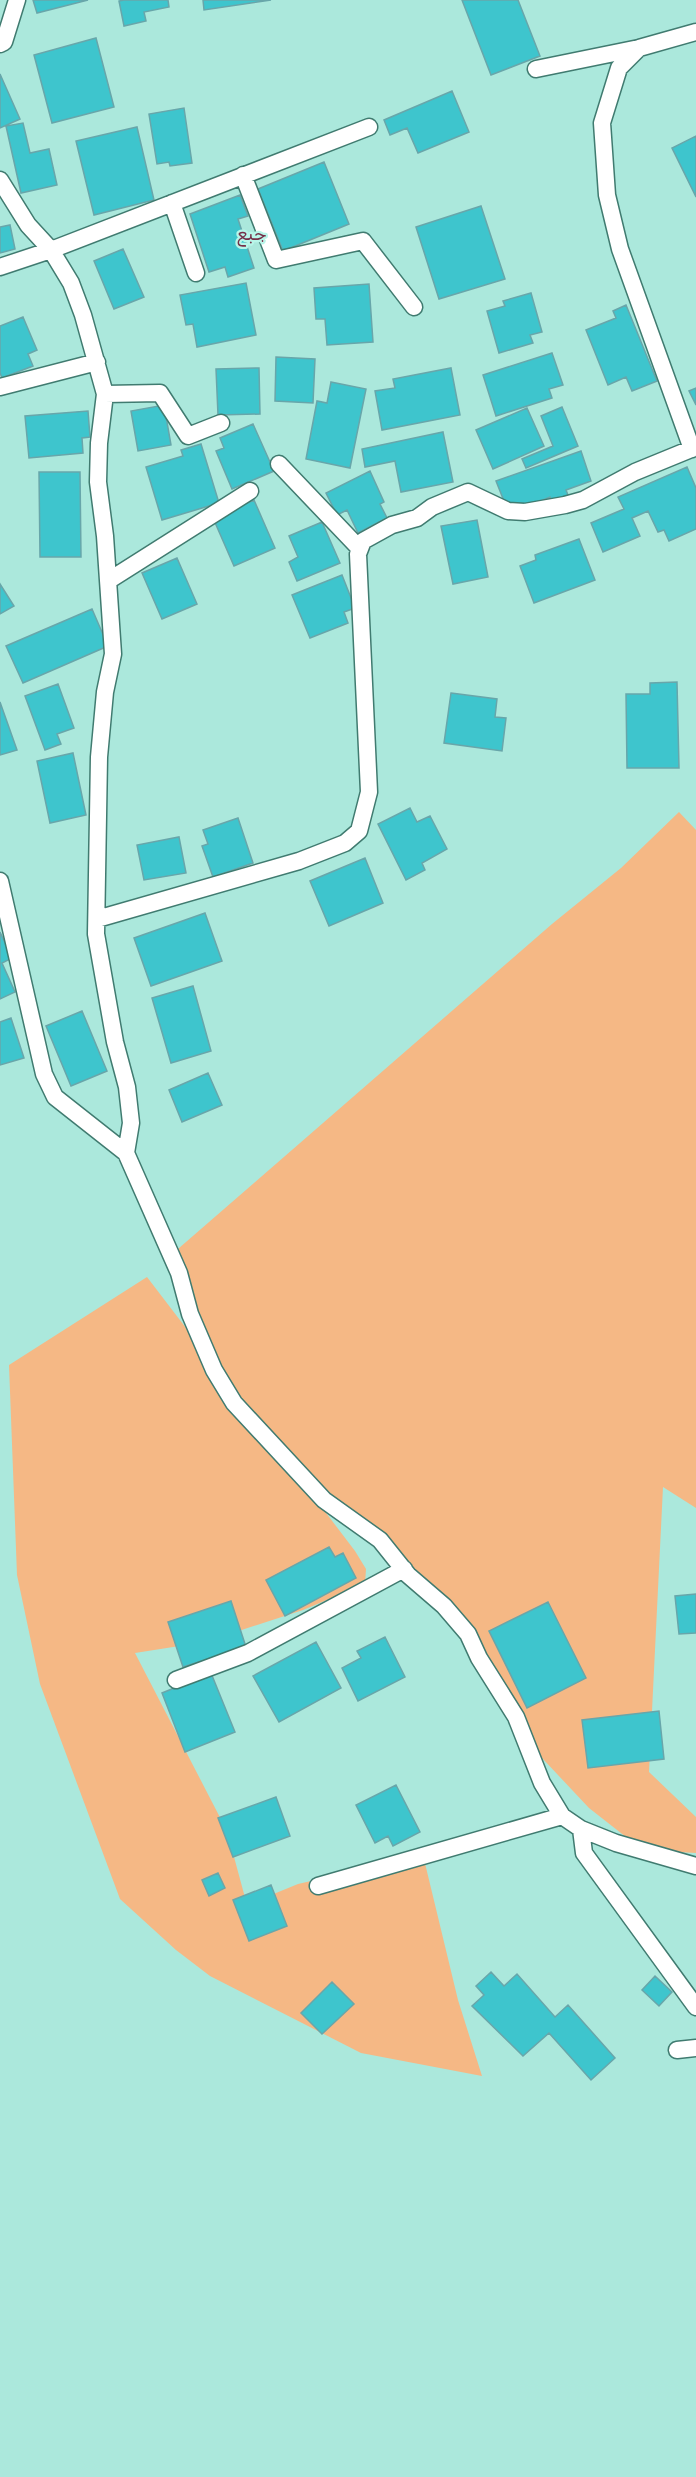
<svg xmlns="http://www.w3.org/2000/svg" width="696" height="2477" font-family="Rubik,Vazirmatn,sans-serif">
  <rect width="100%" height="100%" fill="#abe8dc"/>
  <!-- green -->
  <path fill="#f5b885" d="M679 812 696 830V1508L663 1487 649 1772 696 1817V1853L678 1852 626 1837 589 1808 527 1742 468 1634 324 1500 282 1455 355 1551 366 1569 365 1584 303 1610 205 1642 135 1653 227 1831 247 1905 298 1884 423 1855 458 2000 482 2076 361 2053 210 1976 176 1950 120 1899 40 1684 17 1575 9 1365 147 1277 212 1362 171 1255 552 924 621 868Z"/>
  <!-- building -->
  <path fill="#3ec5cd" stroke="#68a6aa" stroke-width="1.5" d="M33 0H88L37 13Z
    M124 0H168L169 7 144 12 146 21 124 26 119 1Z
    M203 0H271L204 10Z
    M462 0H518L540 56 491 75Z
    M96 38 114 107 52 123 34 55Z
    M0 74 20 119 0 128Z
    M452 91 469 132 418 153 407 128 390 135 384 120Z
    M184 108 192 163 170 166 169 162 157 164 149 114Z
    M23 123 30 153 49 149 57 185 21 193 6 126Z
    M137 127 154 200 94 215 76 141Z
    M696 136V197L672 148Z
    M324 162 349 224 283 251 258 189Z
    M240 195 248 216 238 219 254 268 228 277 225 267 209 272 190 214Z
    M481 206 505 279 439 299 416 227Z
    M10 225 15 249 0 253V227Z
    M123 249 144 297 114 309 94 261Z
    M246 283 256 335 197 347 193 324 186 325 180 295Z
    M369 284 373 342 327 345 325 319H316L314 288Z
    M531 293 542 332 530 335 533 343 499 353 487 311 505 306 503 301Z
    M626 305 657 381 632 391 626 377 608 385 586 330 616 318 613 311Z
    M23 317 37 350 28 354 33 366 2 378 0 373V326Z
    M552 353 563 385 549 389 552 398 496 416 483 375Z
    M276 357 315 359 313 403 275 401Z
    M259 368 260 414 218 415 216 369Z
    M451 368 460 415 382 430 375 391 395 388 393 379Z
    M331 382 366 389 350 468 306 459 317 401 327 403Z
    M696 388V405L689 391Z
    M164 405 171 445 138 451 131 411Z
    M562 407 578 446 526 468 522 459 553 446 541 416Z
    M527 408 544 446 493 469 476 430Z
    M88 411 90 437 82 438 83 453 29 458 25 416Z
    M253 424 274 471 232 489 216 451 224 448 220 438Z
    M443 432 453 482 401 492 395 461 365 467 362 449Z
    M201 444 219 503 162 520 146 467 183 456 181 450Z
    M581 451 591 481 566 490 570 500 553 506 550 497 527 507 504 501 496 481Z
    M687 467 696 488V529L669 541 664 530 658 532 648 511 632 518 640 536 603 552 591 523 624 509 618 497Z
    M370 471 384 502 380 504 387 518 358 533 347 510 337 515 326 493Z
    M39 472H80L81 557H40Z
    M254 500 275 548 234 566 213 518Z
    M477 520 488 577 453 584 441 526Z
    M322 522 340 563 297 581 289 562 298 557 289 536Z
    M579 539 595 580 534 603 520 566 536 560 535 555Z
    M177 558 197 604 162 619 142 573Z
    M342 575 355 608 344 612 348 623 310 638 292 595Z
    M0 584 14 606 0 614Z
    M92 609 108 646 23 683 6 646Z
    M677 682 679 768H627L626 694H650V683Z
    M58 684 74 728 57 734 61 744 45 750 25 696Z
    M451 693 497 699 495 717 506 718 502 751 444 743Z
    M0 702 17 750 0 755Z
    M73 753 86 815 50 823 37 761Z
    M410 808 417 822 430 816 447 849 422 863 425 870 406 880 378 824Z
    M238 818 253 863 213 877 202 846 208 844 203 830Z
    M179 837 186 873 144 880 137 845Z
    M365 858 383 903 329 926 310 881Z
    M205 913 222 961 151 986 134 938Z
    M0 932 12 958 2 963 15 992 0 999Z
    M193 986 211 1051 171 1063 152 998Z
    M82 1011 107 1071 71 1086 46 1026Z
    M11 1018 24 1058 0 1065V1022Z
    M208 1073 222 1105 182 1122 169 1090Z
    M329 1547 335 1557 343 1553 356 1578 285 1616 266 1580Z
    M696 1594V1633L679 1634 675 1596Z
    M231 1601 246 1647 183 1667 168 1622Z
    M548 1602 586 1678 527 1708 489 1631Z
    M385 1637 405 1677 358 1701 342 1668 361 1658 357 1651Z
    M316 1642 341 1688 279 1722 253 1676Z
    M211 1673 235 1732 185 1752 162 1693Z
    M659 1711 664 1759 588 1768 582 1720Z
    M396 1785 420 1832 393 1846 388 1836 375 1843 356 1805Z
    M276 1797 290 1836 233 1857 218 1818Z
    M218 1873 225 1888 209 1896 202 1880Z
    M271 1885 287 1926 249 1941 233 1900Z
    M491 1972 504 1986 517 1974 555 2017 568 2005 615 2058 591 2080 549 2033 523 2056 472 2006 484 1995 476 1986Z
    M655 1976 672 1992 659 2006 642 1990Z
    M332 1982 354 2004 322 2034 301 2013Z"/>
  <g fill="none" stroke-linecap="round" stroke-linejoin="round">
    <!-- minor casing -->
    <g stroke="#407b70" stroke-width="19">
      <path id="minor" d="M0 44 4 42 17 0
        M639 48 619 68 602 123 607 195 620 249 692 449
        M536 69 639 48 696 32
        M243 175 276 260 363 241 414 307
        M0 180 28 225 51 250 71 283 83 315 105 394 99 443 98 482 105 536 113 654 105 692 99 757 96 934 115 1042 127 1087 131 1123 126 1153
        M172 203 196 273
        M0 267 51 250 369 127
        M0 387 97 362
        M105 394 160 393 188 436 221 423
        M279 464 360 549
        M108 581 250 491
        M0 881 44 1074 55 1097 126 1153 179 1273 190 1314 214 1370 234 1403 324 1500 380 1540 408 1575 444 1606 468 1634 479 1658 516 1717 542 1783 562 1816 581 1829 616 1843 696 1866
        M97 919 299 861 345 843 359 831 369 792 358 554 363 541 392 525 417 518 432 507 468 492 508 511 525 512 565 505 583 500 635 472 696 447
        M176 1680 248 1653 404 1569
        M581 1829 584 1853 696 2007
        M318 1886 562 1816
        M677 2050 696 2048"/>
    </g>
    <!-- minor -->
    <use href="#minor" stroke="#fff" stroke-width="16"/>
  </g>
  <g text-anchor="middle" dominant-baseline="central" stroke-width="4.5" stroke-linejoin="round" paint-order="stroke">
    <!-- quarter labels -->
    <g font-size="18" fill="#753048" stroke="#b8f6e9">
      <text x="252" y="234">جبع</text>
    </g>
  </g>
</svg>
